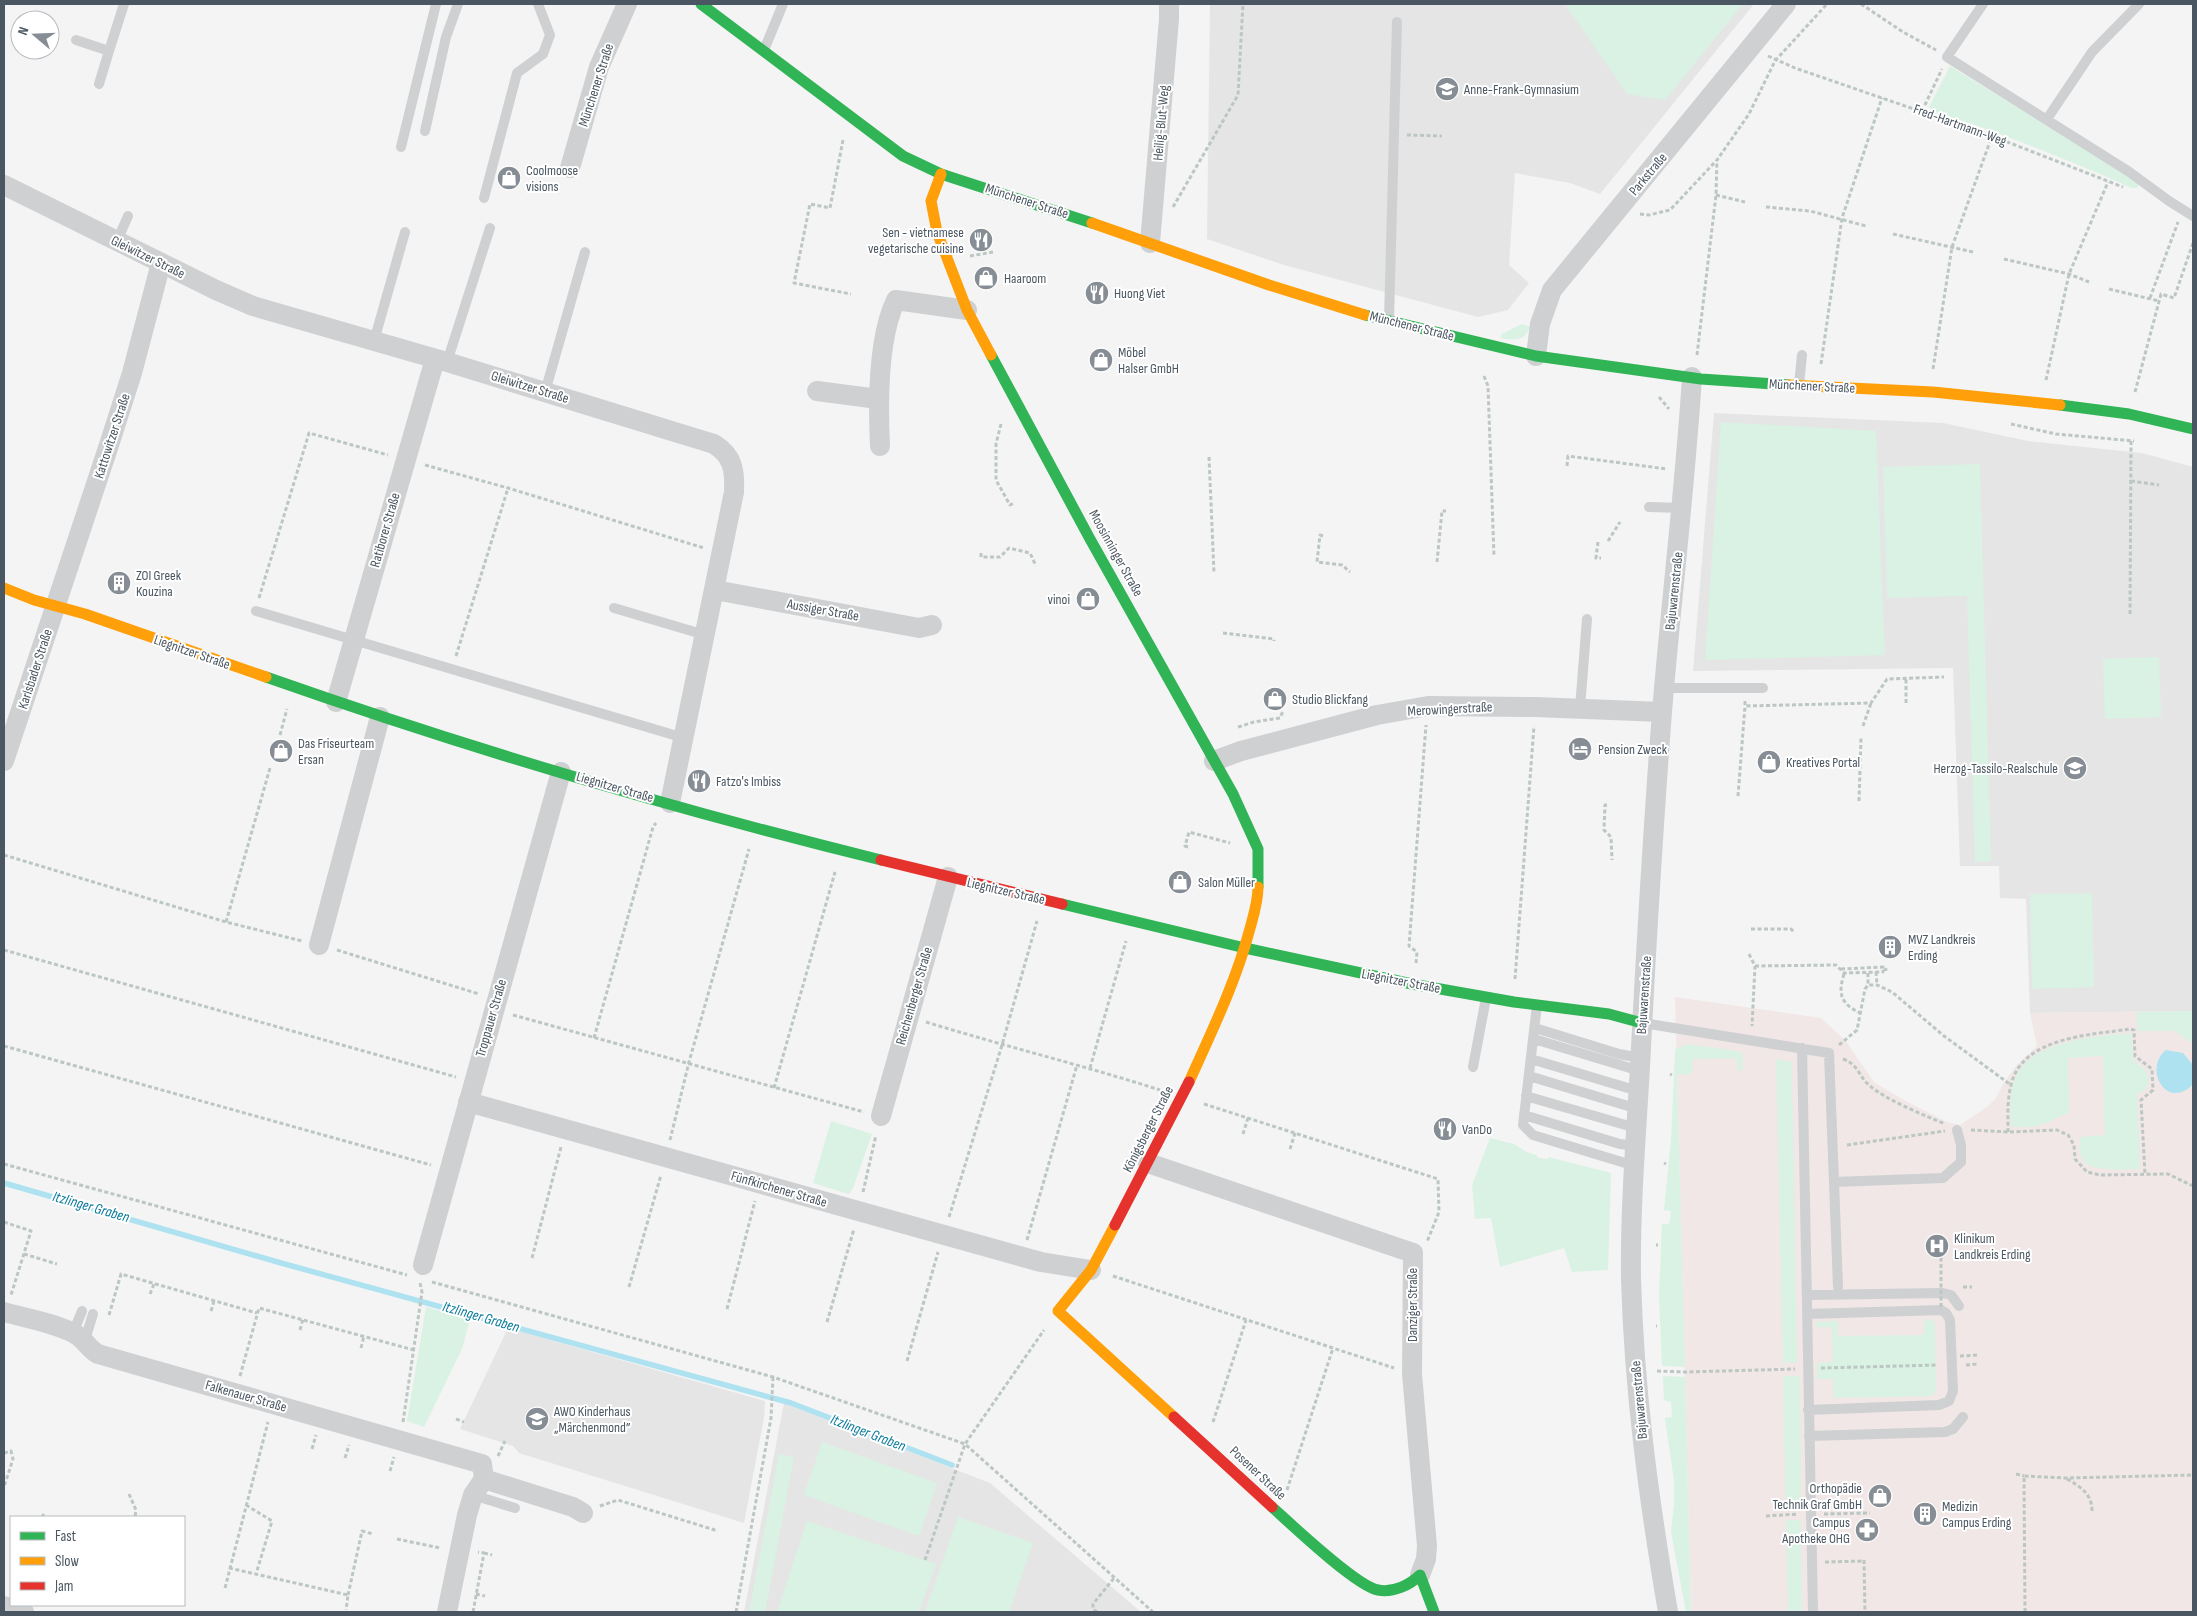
<svg xmlns="http://www.w3.org/2000/svg" width="2197" height="1616" font-family="'Sofia Sans Condensed',sans-serif">
  <rect width="100%" height="100%" fill="#f4f4f4"/>
  <!-- education -->
  <path fill="#e6e5e6" d="M1210 4H1754L1600 194 1570 183 1515 173 1509 265 1529 283 1508 310 1478 317 1284 265 1207 239Z
    M1714 413 1943 423 2028 441 2142 453 2193 467V1011L2030 1013 2026 899 2000 898 1999 866H1960L1953 668 1693 671Z
    M508 1328 765 1401 764 1418 744 1523 519 1453 513 1446 460 1429Z
    M784 1403 990 1483 1141 1612H744Z"/>
  <!-- medical -->
  <path fill="#f1e7e6" d="M1675 997 1821 1018 1845 1040 1874 1082 1900 1098 1947 1122 1960 1125 1987 1107 1996 1098 2003 1084 2016 1066 2037 1046 2030 1013 2193 1011V1612H1691Z"/>
  <!-- green -->
  <path fill="#d9f2e3" d="M1565 4H1743L1665 100 1627 94Z
    M1950 66 2140 183 2137 188H2132C2067 159 2001 133 1933 111L1929 107Z
    M1522 324 1530 327C1525 342 1513 340 1500 338L1502 334Z
    M1721 422 1876 431 1885 655 1705 660Z
    M1980 464 1991 861 1975 862 1967 596 1887 598 1883 467Z
    M2159 657 2161 717 2105 719 2103 659Z
    M2092 893 2094 987 2032 989 2030 894Z
    M2193 1011V1044L2175 1031H2138L2136 1012Z
    M2131 1033 2133 1060C2144 1069 2153 1073 2146 1089L2137 1094 2140 1169C2126 1169 2087 1174 2081 1156 2079 1151 2080 1143 2079 1137L2105 1135 2103 1056 2068 1058 2069 1113C2058 1116 2051 1122 2040 1125 2031 1128 2020 1127 2011 1127 2011 1114 2009 1098 2013 1085 2023 1041 2095 1036 2131 1033Z
    M1689 1044 1742 1052 1743 1071 1738 1070 1736 1058 1693 1059 1692 1074 1677 1075 1685 1367 1662 1366 1659 1296 1662 1224H1669L1671 1211 1664 1210 1671 1140 1675 1051 1677 1048Z
    M1776 1059 1792 1062 1797 1362 1783 1363Z
    M831 1121 872 1134 853 1188 849 1194 813 1183Z
    M1490 1138 1514 1144 1527 1152 1536 1155 1538 1158 1548 1159V1157L1611 1173 1608 1270 1572 1272 1564 1248 1500 1267 1491 1218 1475 1219 1472 1185Z
    M426 1307 470 1319 462 1349 424 1427 407 1421Z
    M1924 1319 1934 1321 1935 1325 1936 1390 1932 1396 1834 1398 1833 1379H1817V1363L1833 1362 1832 1327H1816L1817 1322 1838 1321V1336L1924 1335Z
    M1663 1376 1685 1377 1691 1612H1686L1671 1532 1674 1504V1481L1665 1418 1672 1417 1671 1402 1664 1400Z
    M1783 1376H1800L1801 1510H1786Z
    M822 1442 937 1483 919 1536 804 1495Z
    M779 1454 794 1457 765 1612H749Z
    M958 1517 1033 1543 1009 1612H925Z
    M1786 1520H1801L1802 1612H1788Z
    M807 1521 936 1564 919 1612H777Z"/>
  <!-- water -->
  <path fill="#aee2f0" d="M2166 1050 2183 1053 2193 1065C2193 1070 2194 1076 2193 1081 2193 1085 2190 1088 2186 1090 2162 1104 2145 1066 2166 1050Z"/>
  <g fill="none" stroke-linecap="round" stroke-linejoin="round">
    <!-- stream -->
    <path stroke="#aee2f0" stroke-width="5.5" d="M4 1183 281 1263 791 1403 952 1465"/>
    <!-- path -->
    <path stroke="#bcc7c4" stroke-width="3" stroke-dasharray="4 2.5" stroke-linecap="butt" d="M1861 4 1903 32 1936 50
      M1768 56 1795 68 1992 136 2123 187
      M1922 111 1942 69
      M1407 135 1442 136
      M843 140 830 208 810 204 794 283 851 294
      M1716 195 1745 202
      M1173 207 1238 95 1243 4
      M1766 207 1810 211 1866 226
      M1640 214 1649 215 1670 210 1717 160 1749 114 1775 61 1827 4
      M1893 234 1973 252
      M970 256 993 252
      M2004 259 2069 274 2089 282
      M2109 289 2159 301
      M2150 298 2178 222
      M1697 355 1716 195 1717 160
      M1821 364 1842 218 1882 98
      M1933 369 1952 247 1992 136
      M1484 376 1488 386 1494 557
      M2046 380 2069 274 2108 182
      M2135 392 2161 294 2174 298 2193 243
      M1659 397 1669 409
      M1001 424 996 444V480L1010 505 1014 503
      M2011 424 2056 434 2134 441
      M1209 457 1214 573
      M425 465 508 488 704 548
      M1567 466 1568 456 1667 469
      M2131 481 2159 485
      M1323 536 1320 535 1317 562 1342 565 1350 572
      M1608 541 1620 522
      M1598 542 1596 558H1601
      M981 553V557H1000L1009 548 1030 553 1036 566
      M1437 562 1442 511H1446
      M259 598 309 433 388 455
      M2130 614 2131 441
      M1223 633 1274 639V641
      M456 656 508 488
      M1745 701V706L1871 703 1887 679 1944 677
      M1906 703V678
      M1863 726 1871 703
      M1238 727 1254 722 1280 718 1283 711
      M280 735 287 709
      M1738 796 1745 706
      M1859 801 1861 738
      M1607 805H1605L1604 830 1611 837 1612 860
      M1188 847 1185 846 1189 832 1230 843
      M4 855 226 922 302 941
      M226 922 270 768
      M1751 929H1791L1794 932
      M4 950 456 1077
      M337 950 479 994
      M1749 954 1755 966 1752 1026
      M1416 963 1417 952 1409 946 1426 725
      M1755 966 1836 965 1844 973 1883 972V970
      M1841 969 1883 967V970L1888 969
      M1876 972 1877 985
      M1868 973V985
      M1844 974C1838 994 1840 1003 1860 1013
      M1515 979 1534 726
      M513 1015 864 1112
      M926 1022C1004 1046 1082 1065 1160 1090
      M594 1038 653 827 656 823
      M1839 1045 1857 1030 1865 989 1868 985H1877L1892 992 1944 1036 2011 1085
      M4 1046 431 1165
      M1843 1059C1858 1064 1859 1077 1870 1086 1888 1101 1924 1115 1945 1124
      M1090 1068 1126 941
      M1670 1074 1672 1075
      M774 1088 835 872
      M1204 1104 1438 1179 1439 1212 1427 1242
      M1971 1130 2008 1132 2057 1130 2068 1135 2074 1145 2075 1159 2087 1172 2100 1175 2168 1174 2193 1186
      M2008 1132C2008 1117 2007 1100 2011 1085 2022 1037 2090 1035 2130 1029L2134 1030 2135 1056 2152 1069 2153 1090 2141 1100 2145 1174
      M1243 1134 1248 1118
      M670 1140 689 1062 749 849
      M1847 1145 1945 1131
      M1290 1149 1295 1133
      M1664 1163 1666 1164
      M4 1164 407 1275
      M863 1192 876 1135
      M949 1217 1002 1045 1037 921
      M4 1222 31 1231 11 1295
      M1027 1240 1077 1065
      M1656 1245H1658
      M24 1254 57 1264
      M532 1258 561 1147
      M1113 1276 1394 1368
      M432 1282 773 1377 965 1444 1153 1612
      M629 1287 661 1175
      M1963 1287H1972
      M150 1294 154 1284
      M727 1309 755 1201
      M211 1311 214 1301
      M109 1315 121 1274 257 1313
      M827 1322 854 1229
      M1656 1326H1657
      M300 1330 303 1319
      M361 1348 364 1336
      M907 1361 938 1252
      M1966 1365 1978 1364
      M1821 1368 1938 1365
      M1657 1371 1685 1372 1795 1369
      M240 1376 259 1308 414 1350
      M456 1419 464 1422
      M403 1422 422 1292 420 1283
      M1213 1422 1246 1320
      M312 1449 316 1435
      M4 1453 11 1451 13 1459 4 1487
      M498 1456 505 1441
      M345 1458 349 1445
      M390 1471 394 1457
      M2016 1474 2024 1476
      M2067 1479C2081 1487 2092 1494 2092 1511
      M1287 1490 1333 1348
      M129 1494 136 1510 135 1517
      M246 1505 272 1521 256 1574
      M600 1506 618 1500 718 1531
      M1824 1514 1870 1513
      M1766 1516 1798 1514
      M42 1517 44 1514
      M397 1539 440 1548
      M484 1553 492 1555
      M925 1560 965 1444 1044 1330
      M1864 1560 1865 1612
      M1825 1562 1864 1561
      M229 1568 348 1595 346 1610
      M225 1588 268 1422
      M476 1594 485 1596
      M348 1595 362 1531 373 1534
      M473 1612 484 1553 478 1552
      M736 1612 771 1418 773 1377
      M1097 1612 1093 1609V1604L1114 1578
      M2025 1612 2024 1476 2066 1478 2193 1475"/>
    <!-- lane -->
    <path stroke="#ced0d2" stroke-width="10" d="M1983 4 1947 57 2128 171 2169 201 2193 216
      M76 40 109 51 124 4
      M764 50 783 4
      M99 84 109 51
      M2047 119 2092 52 2139 4
      M425 131 446 37 458 4
      M401 147 436 4
      M484 198 517 73 543 54 550 35 538 4
      M117 241 128 216
      M1389 320 1397 22
      M374 341 405 232
      M447 362 490 228
      M1799 385 1802 355
      M545 392 585 252
      M1649 507 1682 508
      M614 608 705 635
      M256 611 684 738
      M1665 688H1763
      M1580 708 1587 619
      M1537 1005 1523 1125 1533 1135 1635 1166
      M1643 1023 1829 1053 1834 1182 1943 1178 1961 1162V1145L1957 1130
      M1535 1028 1619 1054 1640 1058
      M1534 1039 1640 1071
      M1802 1048 1813 1612
      M1531 1059 1638 1091
      M1473 1067 1486 998
      M1529 1076 1638 1109
      M1526 1096 1636 1128
      M1524 1115 1620 1144 1636 1146
      M1834 1182 1838 1287
      M1807 1295 1943 1293 1951 1295 1959 1306
      M1807 1314 1941 1310 1946 1313 1950 1320 1953 1391 1949 1401 1939 1405 1808 1410
      M73 1333 82 1311
      M85 1340 93 1314
      M1809 1436 1945 1432 1953 1429 1963 1417
      M473 1495 515 1508"/>
    <!-- street -->
    <path stroke="#ced0d2" stroke-width="20" d="M570 168 599 67 627 4
      M4 185 216 290 253 306 447 362 714 444C733 456 735 470 734 492L670 803
      M1150 243 1169 19V4
      M1536 356 1540 324 1552 290 1786 4
      M817 391 878 399
      M880 446C878 404 878 337 896 300L967 310
      M715 590 919 628 932 625
      M336 702 435 359
      M4 761 109 445 132 373 161 263
      M1214 761 1241 751 1377 715 1428 706 1535 707 1662 712
      M319 945 380 717
      M468 1102 1041 1262 1091 1270
      M881 1116 948 877
      M1148 1163 1413 1253 1412 1374 1427 1546 1426 1559 1420 1575
      M423 1265 561 772
      M4 1312C25 1318 55 1323 75 1334 85 1339 88 1349 98 1354L482 1464 484 1479 473 1495 467 1515 447 1612
      M484 1479 573 1507 583 1513
      M4 1606 24 1612
      M1668 1612C1649 1501 1634 1391 1631 1278 1630 1208 1636 1137 1640 1067 1646 949 1653 830 1662 712 1671 601 1685 489 1692 377"/>
    <!-- fast -->
    <path stroke="#30b455" stroke-width="11" d="M701 4 903 156 941 174 1092 223
      M1365 315 1536 356 1701 379 1789 385
      M991 355 1090 539 1233 794 1258 849V887
      M2060 405 2129 414 2193 429
      M266 677C468 748 674 809 881 860
      M1062 904 1245 948 1412 984 1514 1002 1609 1014 1642 1023
      M1272 1507C1292 1525 1356 1586 1378 1590 1393 1593 1410 1585 1420 1575L1434 1612"/>
    <!-- slow -->
    <path stroke="#ff9f0a" stroke-width="11" d="M941 174 931 201 937 232 967 310 991 355
      M1092 223 1269 285 1365 315
      M1789 385 1933 392 2060 405
      M4 588 34 600 85 614 266 677
      M1189 1082C1211 1033 1235 984 1249 932 1253 917 1258 903 1258 887
      M1115 1225 1091 1270 1058 1311 1174 1417"/>
    <!-- jam -->
    <path stroke="#e5322d" stroke-width="11" d="M881 860 1062 904
      M1115 1225 1189 1082
      M1174 1417 1272 1507"/>
    <!-- path-bridge -->
    <path stroke="#bcc7c4" stroke-width="3" stroke-dasharray="4 2.5" stroke-linecap="butt" d="M1941 1251V1310
      M1960 1356 1978 1355"/>
  </g>
  <!-- icons -->
  <defs>
    <g id="school-disc" transform="scale(1.25)"><circle r="9.5" fill="#868d94" stroke="#fff"/><path d="M0-5L7-2L0 1L-7-2ZM-4 1L0 2.5L4 1V4Q0 6-4 4Z" fill="#fff"/></g>
    <g id="shop-disc" transform="scale(1.25)"><circle r="9.5" fill="#868d94" stroke="#fff"/><path d="M-5-2.5h2.3a2.7 3.5 0 0 1 5.4 0H5L5.5 6h-11ZM-1.5-2.5h3a1.5 2.3 0 0 0-3 0Z" fill="#fff"/></g>
    <g id="restaurant-disc" transform="scale(1.25)"><circle r="9.5" fill="#868d94" stroke="#fff"/><path d="M-5-6h1v4h1v-4h1v4h1v-4h1v5L-1.5 .5V6h-2V.5L-5-1ZM5-6V6H3V1.5H1.5Q1.5-4 5-6Z" fill="#fff"/></g>
    <g id="building-disc" transform="scale(1.25)"><circle r="9.5" fill="#868d94" stroke="#fff"/><path d="M-4-6H4V6H1V3H-1V6H-4ZM-2.5-4.3h1.7v1.8h-1.7ZM.8-4.3h1.7v1.8H.8ZM-2.5-1h1.7V.8h-1.7ZM.8-1h1.7V.8H.8Z" fill="#fff"/></g>
    <g id="hotel-disc" transform="scale(1.25)"><circle r="9.5" fill="#868d94" stroke="#fff"/><path d="M-6-4.5h1.5V1H6V5H4.5V3h-9V5H-6ZM-4 0a1.8 1.8 0 1 1 3.6 0ZM.5 0V-2.5h3Q6-2.5 6 0Z" fill="#fff"/></g>
    <g id="hospital-disc" transform="scale(1.25)"><circle r="9.5" fill="#868d94" stroke="#fff"/><path d="M-5-5h3v3.5h4V-5h3V5h-3V1.5h-4V5h-3Z" fill="#fff"/></g>
    <g id="pharmacy-disc" transform="scale(1.25)"><circle r="9.5" fill="#868d94" stroke="#fff"/><path d="M-2-6h4v4h4v4h-4v4h-4v-4h-4v-4h4Z" fill="#fff"/></g>
  </defs>
  <g fill-rule="evenodd">
    <use href="#school-disc" x="1447" y="89"/>
    <use href="#shop-disc" x="509" y="178"/>
    <use href="#restaurant-disc" x="981" y="240"/>
    <use href="#shop-disc" x="986" y="278"/>
    <use href="#restaurant-disc" x="1097" y="293"/>
    <use href="#shop-disc" x="1101" y="360"/>
    <use href="#building-disc" x="119" y="583"/>
    <use href="#shop-disc" x="1088" y="599"/>
    <use href="#shop-disc" x="1275" y="699"/>
    <use href="#hotel-disc" x="1580" y="749"/>
    <use href="#shop-disc" x="281" y="751"/>
    <use href="#shop-disc" x="1769" y="762"/>
    <use href="#school-disc" x="2075" y="768"/>
    <use href="#restaurant-disc" x="699" y="781"/>
    <use href="#shop-disc" x="1180" y="882"/>
    <use href="#building-disc" x="1890" y="947"/>
    <use href="#restaurant-disc" x="1445" y="1129"/>
    <use href="#hospital-disc" x="1937" y="1246"/>
    <use href="#school-disc" x="537" y="1419"/>
    <use href="#shop-disc" x="1880" y="1496"/>
    <use href="#building-disc" x="1925" y="1514"/>
    <use href="#pharmacy-disc" x="1867" y="1530"/>
  </g>
  <g text-anchor="middle" dominant-baseline="central" stroke-width="4" stroke-linejoin="round" paint-order="stroke">
    <!-- street labels -->
    <g font-size="14" fill="#4a5661" stroke="#fff">
      <text transform="translate(596 85) rotate(-72)">Münchener Straße</text>
      <text transform="translate(1161 123) rotate(-85)">Heilig-Blut-Weg</text>
      <text transform="translate(1960 125) rotate(20)">Fred-Hartmann-Weg</text>
      <text transform="translate(1648 174) rotate(-50)">Parkstraße</text>
      <text transform="translate(1027 201) rotate(18)">Münchener Straße</text>
      <text transform="translate(148 257) rotate(26)">Gleiwitzer Straße</text>
      <text transform="translate(1412 326) rotate(14)">Münchener Straße</text>
      <text transform="translate(1812 386) rotate(3)">Münchener Straße</text>
      <text transform="translate(530 387) rotate(17)">Gleiwitzer Straße</text>
      <text transform="translate(112 436) rotate(-72)">Kattowitzer Straße</text>
      <text transform="translate(385 530) rotate(-74)">Ratiborer Straße</text>
      <text transform="translate(1116 553) rotate(61)">Moosinninger Straße</text>
      <text transform="translate(1674 591) rotate(-84)">Bajuwarenstraße</text>
      <text transform="translate(823 610) rotate(10)">Aussiger Straße</text>
      <text transform="translate(192 652) rotate(19)">Liegnitzer Straße</text>
      <text transform="translate(35 669) rotate(-72)">Karlsbader Straße</text>
      <text transform="translate(1450 709) rotate(-3)">Merowingerstraße</text>
      <text transform="translate(615 787) rotate(16)">Liegnitzer Straße</text>
      <text transform="translate(1006 891) rotate(13)">Liegnitzer Straße</text>
      <text transform="translate(1401 981) rotate(11)">Liegnitzer Straße</text>
      <text transform="translate(1644 995) rotate(-86)">Bajuwarenstraße</text>
      <text transform="translate(914 996) rotate(-74)">Reichenberger Straße</text>
      <text transform="translate(491 1018) rotate(-74)">Troppauer Straße</text>
      <text transform="translate(1148 1129) rotate(-63)">Königsberger Straße</text>
      <text transform="translate(779 1189) rotate(16)">Fünfkirchener Straße</text>
      <text transform="translate(1412 1305) rotate(-90)">Danziger Straße</text>
      <text transform="translate(246 1396) rotate(16)">Falkenauer Straße</text>
      <text transform="translate(1639 1400) rotate(-95)">Bajuwarenstraße</text>
      <text transform="translate(1258 1473) rotate(43)">Posener Straße</text>
    </g>
    <!-- poi labels -->
    <g font-size="14" fill="#4a5661" stroke="#fff" text-anchor="start">
      <text x="1464" y="89">Anne-Frank-Gymnasium</text>
      <text x="526" y="170">Coolmoose<tspan x="526" dy="16">visions</tspan></text>
      <text x="964" y="232" text-anchor="end">Sen - vietnamese<tspan x="964" dy="16">vegetarische cuisine</tspan></text>
      <text x="1004" y="278">Haaroom</text>
      <text x="1114" y="293">Huong Viet</text>
      <text x="1118" y="352">Möbel<tspan x="1118" dy="16">Halser GmbH</tspan></text>
      <text x="136" y="575">ZOI Greek<tspan x="136" dy="16">Kouzina</tspan></text>
      <text x="1070" y="599" text-anchor="end">vinoi</text>
      <text x="1292" y="699">Studio Blickfang</text>
      <text x="298" y="743">Das Friseurteam<tspan x="298" dy="16">Ersan</tspan></text>
      <text x="1598" y="749">Pension Zweck</text>
      <text x="1786" y="762">Kreatives Portal</text>
      <text x="2058" y="768" text-anchor="end">Herzog-Tassilo-Realschule</text>
      <text x="716" y="781">Fatzo's Imbiss</text>
      <text x="1198" y="882">Salon Müller</text>
      <text x="1908" y="939">MVZ Landkreis<tspan x="1908" dy="16">Erding</tspan></text>
      <text x="1462" y="1129">VanDo</text>
      <text x="1954" y="1238">Klinikum<tspan x="1954" dy="16">Landkreis Erding</tspan></text>
      <text x="554" y="1411">AWO Kinderhaus<tspan x="554" dy="16">„Märchenmond”</tspan></text>
      <text x="1862" y="1488" text-anchor="end">Orthopädie<tspan x="1862" dy="16">Technik Graf GmbH</tspan></text>
      <text x="1942" y="1506">Medizin<tspan x="1942" dy="16">Campus Erding</tspan></text>
      <text x="1850" y="1522" text-anchor="end">Campus<tspan x="1850" dy="16">Apotheke OHG</tspan></text>
    </g>
    <!-- water labels -->
    <g font-size="15" font-style="italic" fill="#0c7c9b" stroke="#fff">
      <text transform="translate(91 1207) rotate(16)">Itzlinger Graben</text>
      <text transform="translate(481 1317) rotate(16)">Itzlinger Graben</text>
      <text transform="translate(868 1433) rotate(21)">Itzlinger Graben</text>
    </g>
  </g>
  <!-- border -->
  <rect width="2197" height="1616" fill="none" stroke="#4a5661" stroke-width="10"/>
  <!-- legend -->
  <rect x="10" y="1516" width="175" height="90" fill="#ffffff" stroke="#b7bbc0"/>
  <rect x="20" y="1532" width="25" height="8" fill="#30b455" stroke="#b7bbc0"/>
  <text x="55" y="1541" font-size="15" fill="#4a5661">Fast</text>
  <rect x="20" y="1557" width="25" height="8" fill="#ff9f0a" stroke="#b7bbc0"/>
  <text x="55" y="1566" font-size="15" fill="#4a5661">Slow</text>
  <rect x="20" y="1582" width="25" height="8" fill="#e5322d" stroke="#b7bbc0"/>
  <text x="55" y="1591" font-size="15" fill="#4a5661">Jam</text>
  <!-- north arrow -->
  <g transform="translate(35 35) rotate(289)"><circle r="24" fill="#ffffff" stroke="#b7bbc0"/>
  <path d="M0-4L9 19L0 12L-9 19Z" fill="#868d94"/>
  <text y="-8" font-size="14" font-weight="bold" text-anchor="middle" fill="#4a5661">N</text>
  </g>
</svg>
